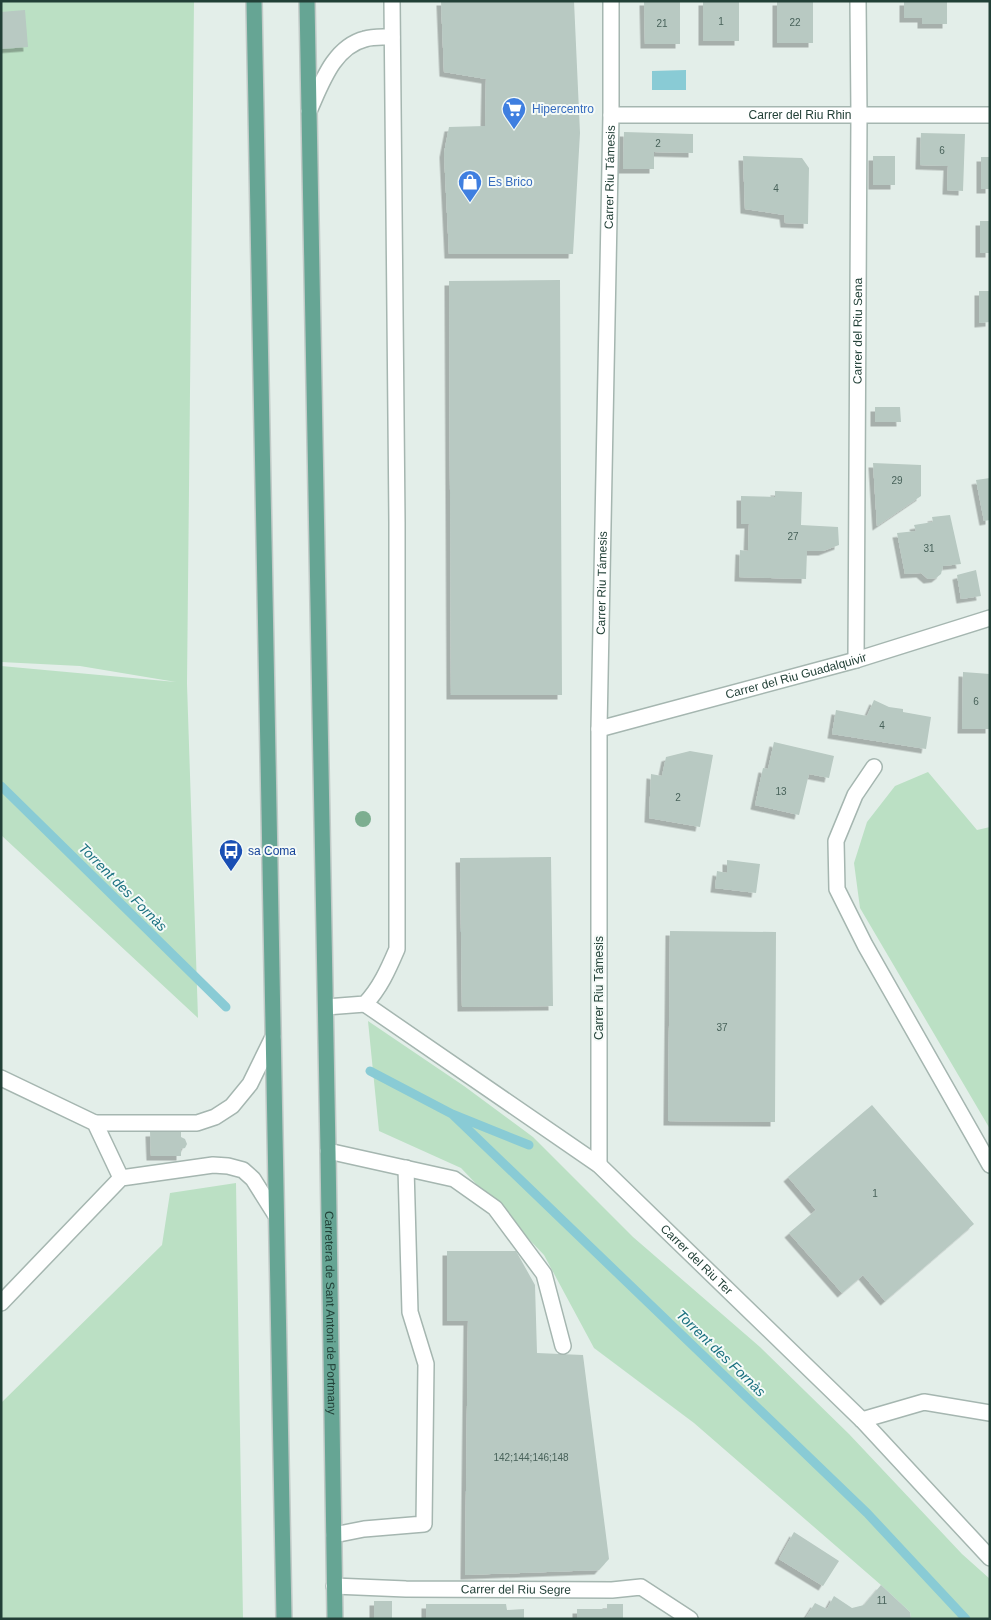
<svg xmlns="http://www.w3.org/2000/svg" width="991" height="1620" font-family="Helvetica,sans-serif">
  <defs>
    <filter id="shadow"><feDropShadow dx="-4.5" dy="4.5" stdDeviation="0" flood-color="#0004"/></filter>
  </defs>
  <rect width="100%" height="100%" fill="#e3eee9"/>
  <!-- green -->
  <path fill="#bbe0c4" d="M1 1H194L187 684 198 1018 1 835V666L176 682 80 666 1 662Z
    M928 772 977 830 990 827V1129L860 908 854 863 867 822 895 786Z
    M368 1021 464 1086 533 1137 633 1237 760 1347 849 1434 962 1554 990 1579V1619H911L910 1612 881 1585 694 1423 594 1348 544 1255 461 1168 379 1131Z
    M236 1183 243 1619H1V1403L162 1245 170 1193Z"/>
  <!-- water -->
  <path fill="#89cbd5" d="M686 70V90H652V71Z"/>
  <g fill="none" stroke-linecap="round" stroke-linejoin="round">
    <!-- stream -->
    <path stroke="#89cbd5" stroke-width="9" d="M1 786 226 1007
      M370 1071 452 1114 529 1145
      M452 1114 867 1513 966 1619"/>
  </g>
  <!-- building -->
  <path fill="#b8c9c2" filter="url(#shadow)" d="M441 1H574L580 133 573 254H449L444 153 449 127 485 126 486 79 444 72Z
    M644 1H680V44H645Z
    M703 1H739V41H703Z
    M777 1H813V43H777Z
    M904 1H947V24H922V18H904Z
    M25 10 28 47 1 49V12Z
    M624 132 693 134V153L654 152V169H623Z
    M921 133 965 134 963 191 947 190 948 166 920 165Z
    M743 156 802 158 809 168 808 224 785 223 784 215 745 209Z
    M873 156H895V185H873Z
    M981 157H990V189H981Z
    M980 221H990V253H980Z
    M560 280 562 695H451L449 281Z
    M979 291H990V322L979 323Z
    M875 407H900L901 422H875Z
    M873 463 921 465V496L877 526Z
    M990 478V520L984 521 976 480Z
    M775 491 802 492 801 525 838 527 839 545 823 551H807L806 579 739 577 740 550 748 551 749 524H741V496L775 497Z
    M950 515 961 564 943 566 941 574 936 578 928 579 921 573 905 574 897 533 916 531 914 525 933 522 932 517Z
    M976 570 981 596 961 599 957 575Z
    M963 672 990 674V729H962Z
    M874 700 889 707 903 709V712L931 717 926 749 832 734 836 710 867 716Z
    M774 742 834 756 829 778 809 774 799 815 755 805 763 768 768 769Z
    M690 751 713 755 700 827 649 818 651 774 662 776 666 757Z
    M551 857 553 1006 462 1007 460 858Z
    M727 860 760 864 756 893 715 888 717 871 727 873Z
    M670 931 776 932 775 1122 668 1121Z
    M872 1105 974 1224 885 1301 863 1275 842 1293 789 1233 816 1210 788 1177Z
    M181 1131V1137L185 1139 187 1144 185 1148 181 1149V1156H151L150 1132Z
    M447 1251H516L535 1285 537 1353 583 1355 609 1559 599 1570 465 1575 468 1321H447Z
    M794 1532 839 1561 823 1586 779 1559Z
    M881 1585 910 1612 911 1619H805L815 1603 827 1609 834 1596 852 1608 864 1605Z
    M374 1601H392V1619H374Z
    M426 1604H506L507 1610 524 1609V1619H426Z
    M607 1604H623V1619H577V1609H607Z"/>
  <g fill="none" stroke-linecap="round" stroke-linejoin="round">
    <!-- minor casing -->
    <g stroke="#a5b6b0" stroke-width="18">
      <g id="minor">
        <path d="M309 111C321 85 333 47 365 39 373 36 383 37 392 37"/>
        <path id="s1" d="M611 115H990"/>
        <path id="s2" d="M856 660 859 115 858 1"/>
        <path id="s3" d="M599 729 856 660 990 618"/>
        <path d="M874 767 855 795 836 841 837 889 865 945 990 1165"/>
        <path id="s4" d="M365 1004 599 1165 862 1420 990 1558"/>
        <path d="M326 1007 365 1004C380 988 388 970 397 949V522L392 1"/>
        <path d="M1 1078 95 1123 121 1178"/>
        <path d="M95 1123H197L215 1117 232 1106 250 1084 273 1037"/>
        <path d="M328 1151 454 1179 495 1208 544 1274 563 1346"/>
        <path id="s5" d="M599 1165V729L611 115V1"/>
        <path d="M1 1303 121 1178 213 1165 228 1166 243 1170 253 1179 275 1214"/>
        <path d="M862 1420 924 1402 990 1413"/>
        <path d="M334 1535 364 1529 424 1524 426 1364 410 1312 406 1168"/>
        <path id="s6" d="M334 1586 406 1589 612 1590 641 1587 690 1619"/>
      </g>
    </g>
    <!-- major casing -->
    <g stroke="#c1cac7" stroke-width="18">
      <g id="major">
        <path d="M254 1 284 1619"/>
        <path id="s7" d="M307 1 328 1151 335 1619"/>
      </g>
    </g>
    <!-- minor -->
    <use href="#minor" stroke="#fff" stroke-width="15"/>
    <!-- major -->
    <use href="#major" stroke="#66a594" stroke-width="15"/>
  </g>
  <!-- trees -->
  <circle fill="#7dae90" cx="363" cy="819" r="8"/>
  <!-- icons -->
  <defs>
    <g id="supermarket-pin" transform="scale(1.25)"><path d="M0 17L-7.5 6A9.5 9.5 0 1 1 7.5 6Z" fill="#3f7fe0" stroke="#f4faf7"/><path d="M-6-5.5h2.5l.6 2H6L4.5 2H-2.5L-4.4-4H-6ZM-1.5 3.2a1.3 1.3 0 1 0 .1 0ZM3 3.2a1.3 1.3 0 1 0 .1 0Z" fill="#fff"/></g>
    <g id="shop-pin" transform="scale(1.25)"><path d="M0 17L-7.5 6A9.5 9.5 0 1 1 7.5 6Z" fill="#3f7fe0" stroke="#f4faf7"/><path d="M-5-2.5h2.3a2.7 3.5 0 0 1 5.4 0H5L5.5 6h-11ZM-1.5-2.5h3a1.5 2.3 0 0 0-3 0Z" fill="#fff"/></g>
    <g id="bus-pin" transform="scale(1.25)"><path d="M0 17L-7.5 6A9.5 9.5 0 1 1 7.5 6Z" fill="#1a4fb4" stroke="#f4faf7"/><path d="M-5-6H5V4H4V6H2V4H-2V6H-4V4H-5ZM-3.5-4V0h7V-4ZM-3.5 1.2v1.5H-2V1.2ZM2 1.2v1.5H3.5V1.2Z" fill="#fff"/></g>
  </defs>
  <g fill-rule="evenodd">
    <use href="#supermarket-pin" x="514" y="109"/>
    <use href="#shop-pin" x="470" y="182"/>
    <use href="#bus-pin" x="231" y="851"/>
  </g>
  <g text-anchor="middle" dominant-baseline="central" stroke-width="4" stroke-linejoin="round" paint-order="stroke">
    <!-- number labels -->
    <g font-size="10" fill="#48625a">
      <text x="721" y="21">1</text>
      <text x="795" y="22">22</text>
      <text x="662" y="23">21</text>
      <text x="658" y="143">2</text>
      <text x="942" y="150">6</text>
      <text x="776" y="188">4</text>
      <text x="897" y="480">29</text>
      <text x="793" y="536">27</text>
      <text x="929" y="548">31</text>
      <text x="976" y="701">6</text>
      <text x="882" y="725">4</text>
      <text x="781" y="791">13</text>
      <text x="678" y="797">2</text>
      <text x="722" y="1027">37</text>
      <text x="875" y="1193">1</text>
      <text x="531" y="1457">142;144;146;148</text>
      <text x="882" y="1600">11</text>
    </g>
    <!-- shop labels -->
    <g font-size="12" fill="#366cbe" stroke="#f4faf7" text-anchor="start">
      <text x="532" y="109">Hipercentro</text>
      <text x="488" y="182">Es Brico</text>
    </g>
    <!-- street labels -->
    <g font-size="12" fill="#224037" stroke="#f4faf7">
      <text stroke="none"><textPath href="#s1" startOffset="189">Carrer del Riu Rhin</textPath></text>
      <text stroke="none"><textPath href="#s5" startOffset="988">Carrer Riu Támesis</textPath></text>
      <text stroke="none"><textPath href="#s2" startOffset="329">Carrer del Riu Sena</textPath></text>
      <text stroke="none"><textPath href="#s5" startOffset="582">Carrer Riu Támesis</textPath></text>
      <text stroke="none"><textPath href="#s3" startOffset="204">Carrer del Riu Guadalquivir</textPath></text>
      <text transform="translate(599 988) rotate(-90)">Carrer Riu Támesis</text>
      <text stroke="none"><textPath href="#s4" startOffset="420">Carrer del Riu Ter</textPath></text>
      <text stroke="none"><textPath href="#s7" startOffset="1312">Carretera de Sant Antoni de Portmany</textPath></text>
      <text stroke="none"><textPath href="#s6" startOffset="182">Carrer del Riu Segre</textPath></text>
    </g>
    <!-- transit labels -->
    <g font-size="12" fill="#164399" stroke="#f4faf7" text-anchor="start">
      <text x="248" y="851">sa Coma</text>
    </g>
    <!-- water labels -->
    <g font-size="14" font-style="italic" fill="#19707f" stroke="#f4faf7">
      <text transform="translate(123 887) rotate(45)">Torrent des Fornàs</text>
      <text transform="translate(721 1353) rotate(44)">Torrent des Fornàs</text>
    </g>
  </g>
  <!-- border -->
  <rect width="991" height="1620" fill="none" stroke="#224037" stroke-width="5"/>
</svg>
